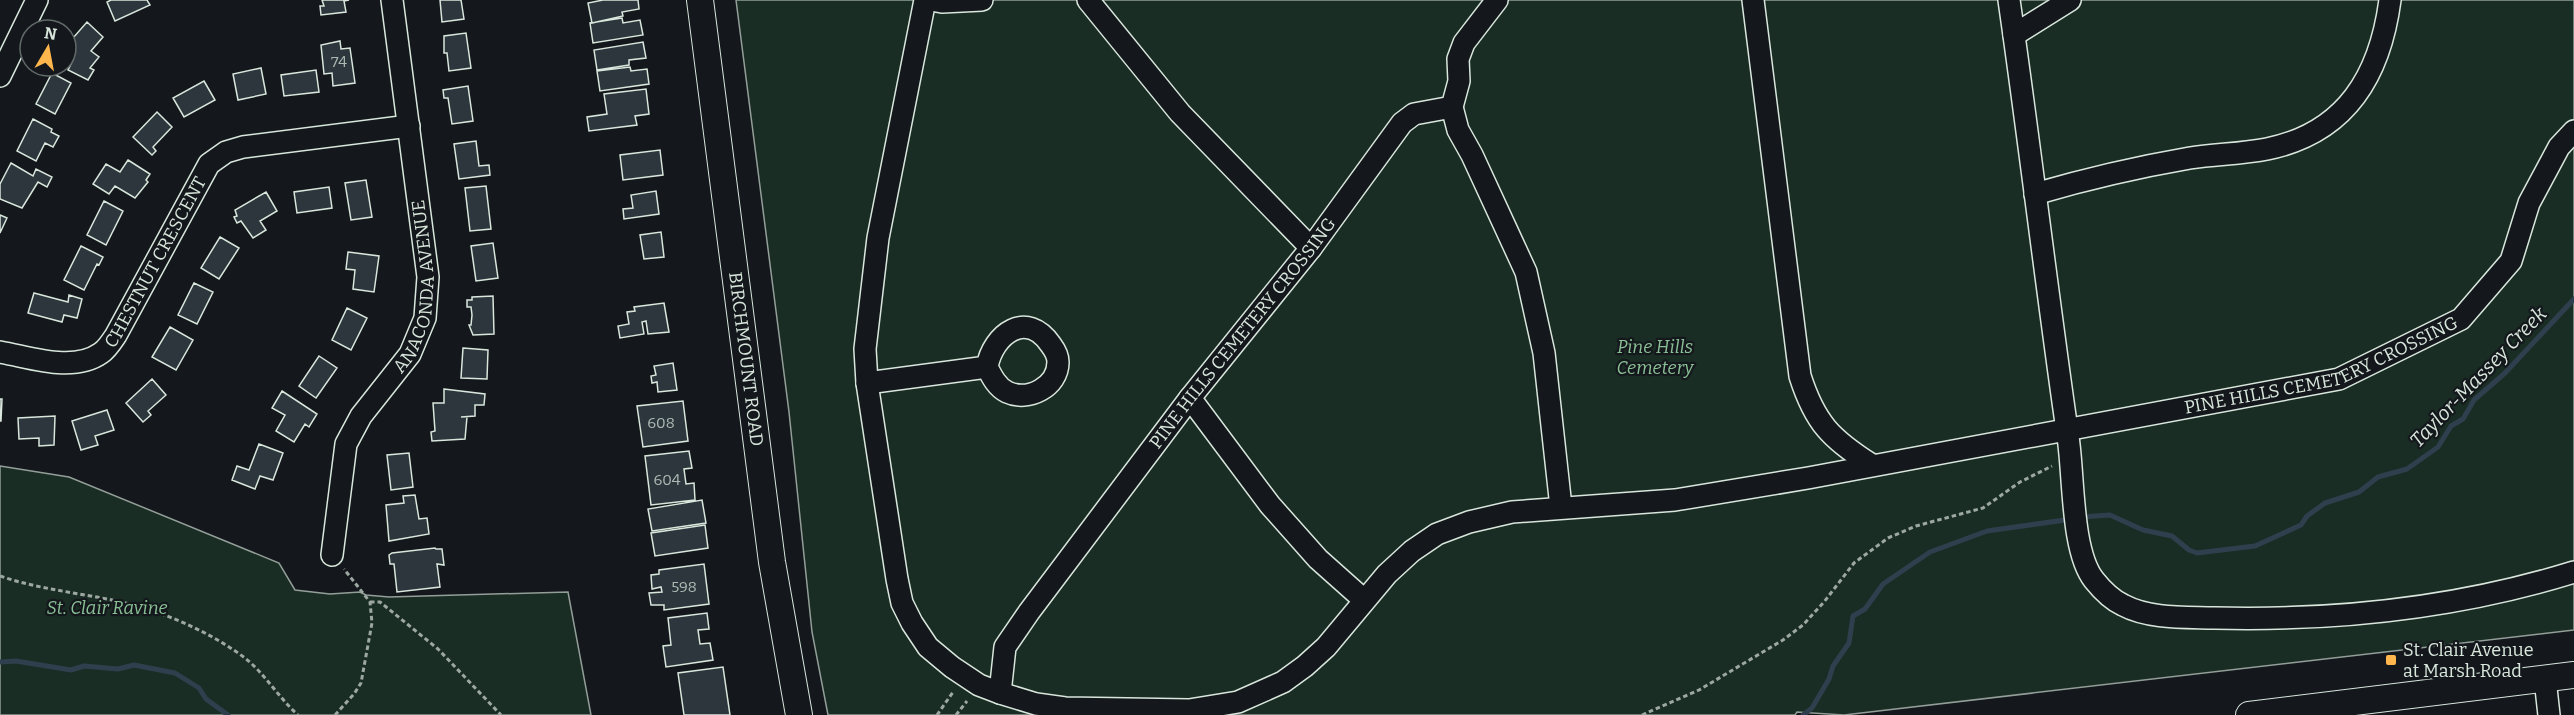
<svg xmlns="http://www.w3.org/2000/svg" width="2574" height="715" font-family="Bitter,serif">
  <rect width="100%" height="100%" fill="#14181c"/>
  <!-- green -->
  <path fill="#1a2d24" stroke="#939e99" stroke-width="1.5" d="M736 0H2574V630L1844 715 1797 712 1795 715H828L812 632 789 412Z
    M0 466 69 477 279 563 295 590 330 594 360 592 366 595 389 597 568 592 591 715H0Z"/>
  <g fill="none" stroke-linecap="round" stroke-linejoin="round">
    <!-- stream -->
    <path stroke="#2f3f4d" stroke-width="5" d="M2081 517 2110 515 2143 530 2172 536 2189 550 2197 553 2255 546 2301 525 2307 516 2325 503 2359 492 2378 477 2407 469 2438 447 2451 426 2463 419 2474 400 2505 373 2574 299
      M0 662 16 661 71 670 84 666 118 669 134 665 175 673 199 688 206 699 228 715
      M1803 715 1812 708 1829 679 1833 666 1849 643 1853 616 1865 609 1883 584 1930 552 1987 531 2072 519"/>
  </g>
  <!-- building -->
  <path fill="#2c363c" stroke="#d8e6dc" stroke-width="1.5" d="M111 0H147L150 5 115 21 107 2Z
    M322 0H349L344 1 346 12 321 15 320 6H324Z
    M440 0H461L464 19 442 22Z
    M603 0H638L639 9 622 12 623 16 592 23 588 3Z
    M622 18 623 23 640 20 643 35 593 43 590 23Z
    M87 22 103 37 91 51 99 57 90 68 94 70 88 80 68 70 73 60 66 54V46Z
    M466 33 471 68 449 71 447 53H444V36Z
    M340 41 341 49 350 48 355 83 333 86 332 73 324 74 321 45Z
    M643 42 646 58 629 60V65L597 70 594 50Z
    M630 67 631 71 647 69 649 84 600 91 597 71Z
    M261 68 266 94 238 100 233 74Z
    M316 70 319 92 284 96 281 75Z
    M52 73 71 83 55 114 36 104Z
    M204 81 215 100 184 117 173 98Z
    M468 86 473 121 452 124 448 98H444L443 90Z
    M646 89 649 114 635 116 637 125 589 131 587 117 607 114 604 94Z
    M157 112 172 127 153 147 156 151 152 155 133 137Z
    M33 119 52 129 51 132 59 136 53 147 45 143 36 161 17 151Z
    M476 141 479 166 489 165 490 175 459 179 454 144Z
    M660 150 663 175 623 180 620 155Z
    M128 160 150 174 146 180 148 182 135 198 115 186 109 194 93 184 106 164 120 172Z
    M11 163 33 176 36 169 52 177 47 187 38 182 22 208 0 199V184Z
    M366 180 372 217 351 220 345 183Z
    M486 186 491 229 470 231 465 188Z
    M329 187 332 208 297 213 294 192Z
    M656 191 659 214 624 219 623 209 633 208 631 195Z
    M266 192 277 211 260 221 266 230 253 238 241 221 237 223 234 217 237 216 235 210Z
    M104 201 123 211 106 245 87 235Z
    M0 215 7 218 0 233Z
    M661 232 664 257 644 259 640 235Z
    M220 237 239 248 219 279 201 268Z
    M493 243 498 278 476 281 471 246Z
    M81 246 103 257 99 265 97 264 84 290 64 280Z
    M348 252 379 256 374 292 353 289 355 270 346 269Z
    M194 283 213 292 197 324 178 315Z
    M34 293 68 302 69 295 82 299 77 318 64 315 62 322 28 313Z
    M493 296 494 334 473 335 469 325H471L472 315 471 307H467V300H472V297Z
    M664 303 669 332 648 334 646 321 642 322 644 334 620 338 618 326 629 324 627 312 635 311 634 307Z
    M347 308 367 318 351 350 332 340Z
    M170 327 193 340 176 370 152 357Z
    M463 348 488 350 487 379 461 378Z
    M319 356 337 368 316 398 299 386Z
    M673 363 677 390 658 392 657 382 652 383 651 376 656 375 654 366Z
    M152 379 166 395 148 411 151 415 143 422 126 403Z
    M444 389 485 394 484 405H475V416L461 417H467L465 439 432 441 431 432 435 431 433 403H444Z
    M282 391 317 414 309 427 305 424 294 442 276 431 285 415 272 408Z
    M0 399H2L1 421H0Z
    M683 401 688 441 643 447 637 406Z
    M107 410 114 430 95 436 98 445 81 450 72 421Z
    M55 416 54 445 39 446V438L19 439 18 418Z
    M259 444 283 453 273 480 260 476 255 489 232 480 237 466 249 470Z
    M689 451 692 468 684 469 686 484 694 483 695 500 651 505 645 456Z
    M409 453 413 487 391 490 387 455Z
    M415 495 419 519 427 518 429 534 389 541 386 505 404 503 403 496Z
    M702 500 706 523 652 531 648 509Z
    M705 525 708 548 655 556 651 533Z
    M435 548 436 549H442L444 565 437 564 440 587 397 592 394 564H390L389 555 392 553Z
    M704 564 709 604 664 610V605H651L649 593 662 592 661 587 652 589 651 575 659 574V570Z
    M707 613 709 629 698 630 700 644 710 643 713 660 666 667 663 646 671 645 668 618Z
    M723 667 730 715H684L678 673Z"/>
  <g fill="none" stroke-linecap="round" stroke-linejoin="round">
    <!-- minor casing -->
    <g stroke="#d8e6dc" stroke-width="24">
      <g id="minor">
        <path id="s1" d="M925 0 878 238 865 349 867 383 897 579 902 603 912 623 928 647 952 667 979 685 1000 693 1036 704 1065 708 1189 710 1238 702 1283 682 1305 666 1326 647 1387 574 1412 551 1437 534 1469 522 1512 512 1675 500 1808 478 2339 379 2461 319 2511 261 2529 203 2559 147 2574 131"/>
        <path d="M931 0 942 2 982 0"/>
        <path d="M1088 0 1180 113 1311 248"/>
        <path d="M1753 0 1800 376C1815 423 1831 439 1872 465"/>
        <path d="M2009 0C2030 146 2047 292 2068 437 2074 475 2071 551 2094 580 2102 590 2112 600 2123 605 2149 619 2185 617 2214 618 2336 621 2458 608 2574 572"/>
        <path d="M2014 35 2070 0"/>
        <path d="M0 76 37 0"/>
        <path d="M1452 107 1458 130 1472 155 1526 272 1544 353 1561 507"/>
        <path d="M2035 194C2086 179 2138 167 2190 158 2216 154 2242 154 2267 149 2346 133 2380 76 2390 0"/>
        <path id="s2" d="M0 352C30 357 73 373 101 353 107 349 112 341 116 335L209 164 226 152 243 147 409 126"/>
        <path d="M867 383 987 367C993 334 1027 309 1051 345 1054 349 1058 356 1058 362 1058 387 1028 402 1007 392 997 387 992 377 987 367"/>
        <path d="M1190 398 1270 505 1318 559 1364 600"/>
        <path id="s3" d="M332 555 346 444 361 416 410 354 425 318 428 277 392 0"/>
        <path d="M2545 679 2549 715"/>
        <path id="s4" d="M1000 693 1005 647 1029 612 1190 398 1311 248 1402 123 1414 114 1452 107 1459 81 1458 59 1464 43 1497 0"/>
      </g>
    </g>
    <!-- major casing -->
    <g stroke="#d8e6dc" stroke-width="28">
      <g id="major">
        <path id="s5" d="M700 0 772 562 799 715"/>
        <path d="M2249 715 2574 675"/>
      </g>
    </g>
    <!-- path -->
    <path stroke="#9da8a2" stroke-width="3" stroke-dasharray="4.5 3" stroke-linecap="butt" d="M0 576C35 588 71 592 107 599 155 608 206 629 245 658 265 674 279 698 298 715
      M370 602H380L438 649 501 715
      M335 715 354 694 361 683 372 623 370 602 344 569
      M937 715 953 692
      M956 715 967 701
      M1642 715 1699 690 1783 640 1803 625 1824 602 1854 563 1888 538 1916 526 1983 508 2020 482 2052 466"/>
    <!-- minor -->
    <use href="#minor" stroke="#14181c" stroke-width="21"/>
    <!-- major -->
    <use href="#major" stroke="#14181c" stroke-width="26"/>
  </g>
  <!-- markers -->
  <rect fill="#ffb74d" stroke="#14181c" stroke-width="2" x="2385" y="654" width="12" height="12" rx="3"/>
  <g text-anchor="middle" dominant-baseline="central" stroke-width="4.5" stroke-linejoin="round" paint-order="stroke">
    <!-- number labels -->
    <g font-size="15" fill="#adbab4">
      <text x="339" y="62">74</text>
      <text x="661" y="423">608</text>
      <text x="667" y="480">604</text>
      <text x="684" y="587">598</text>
    </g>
    <!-- street labels -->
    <g font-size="18" fill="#d8e6dc" stroke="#14181c">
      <text stroke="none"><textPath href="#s2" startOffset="210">CHESTNUT CRESCENT</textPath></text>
      <text stroke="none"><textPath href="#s3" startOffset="291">ANACONDA AVENUE</textPath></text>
      <text stroke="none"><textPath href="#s4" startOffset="440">PINE HILLS CEMETERY CROSSING</textPath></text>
      <text stroke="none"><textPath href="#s5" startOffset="362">BIRCHMOUNT ROAD</textPath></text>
      <text stroke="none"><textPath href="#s1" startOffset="2157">PINE HILLS CEMETERY CROSSING</textPath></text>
    </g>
    <!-- park labels -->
    <g font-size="18" font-style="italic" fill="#8ac095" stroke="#14181c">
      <text x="1655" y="347">Pine Hills<tspan x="1655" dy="21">Cemetery</tspan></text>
      <text x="107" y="608">St. Clair Ravine</text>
    </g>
    <!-- poi labels -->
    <g font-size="18" fill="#d8e6dc" stroke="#14181c" text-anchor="start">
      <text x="2403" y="650">St. Clair Avenue<tspan x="2403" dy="21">at Marsh Road</tspan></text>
    </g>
    <!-- water labels -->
    <g font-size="20" font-style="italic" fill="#d8e6dc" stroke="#14181c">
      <text transform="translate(2478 377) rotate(-46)">Taylor-Massey Creek</text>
    </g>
  </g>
  <!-- north arrow -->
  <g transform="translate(48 48) rotate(10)"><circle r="28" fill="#14181c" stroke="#626a69" stroke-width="1.5"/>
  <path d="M0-4.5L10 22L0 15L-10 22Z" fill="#ffb74d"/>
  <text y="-9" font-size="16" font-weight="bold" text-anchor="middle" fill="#d8e6dc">N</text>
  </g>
</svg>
